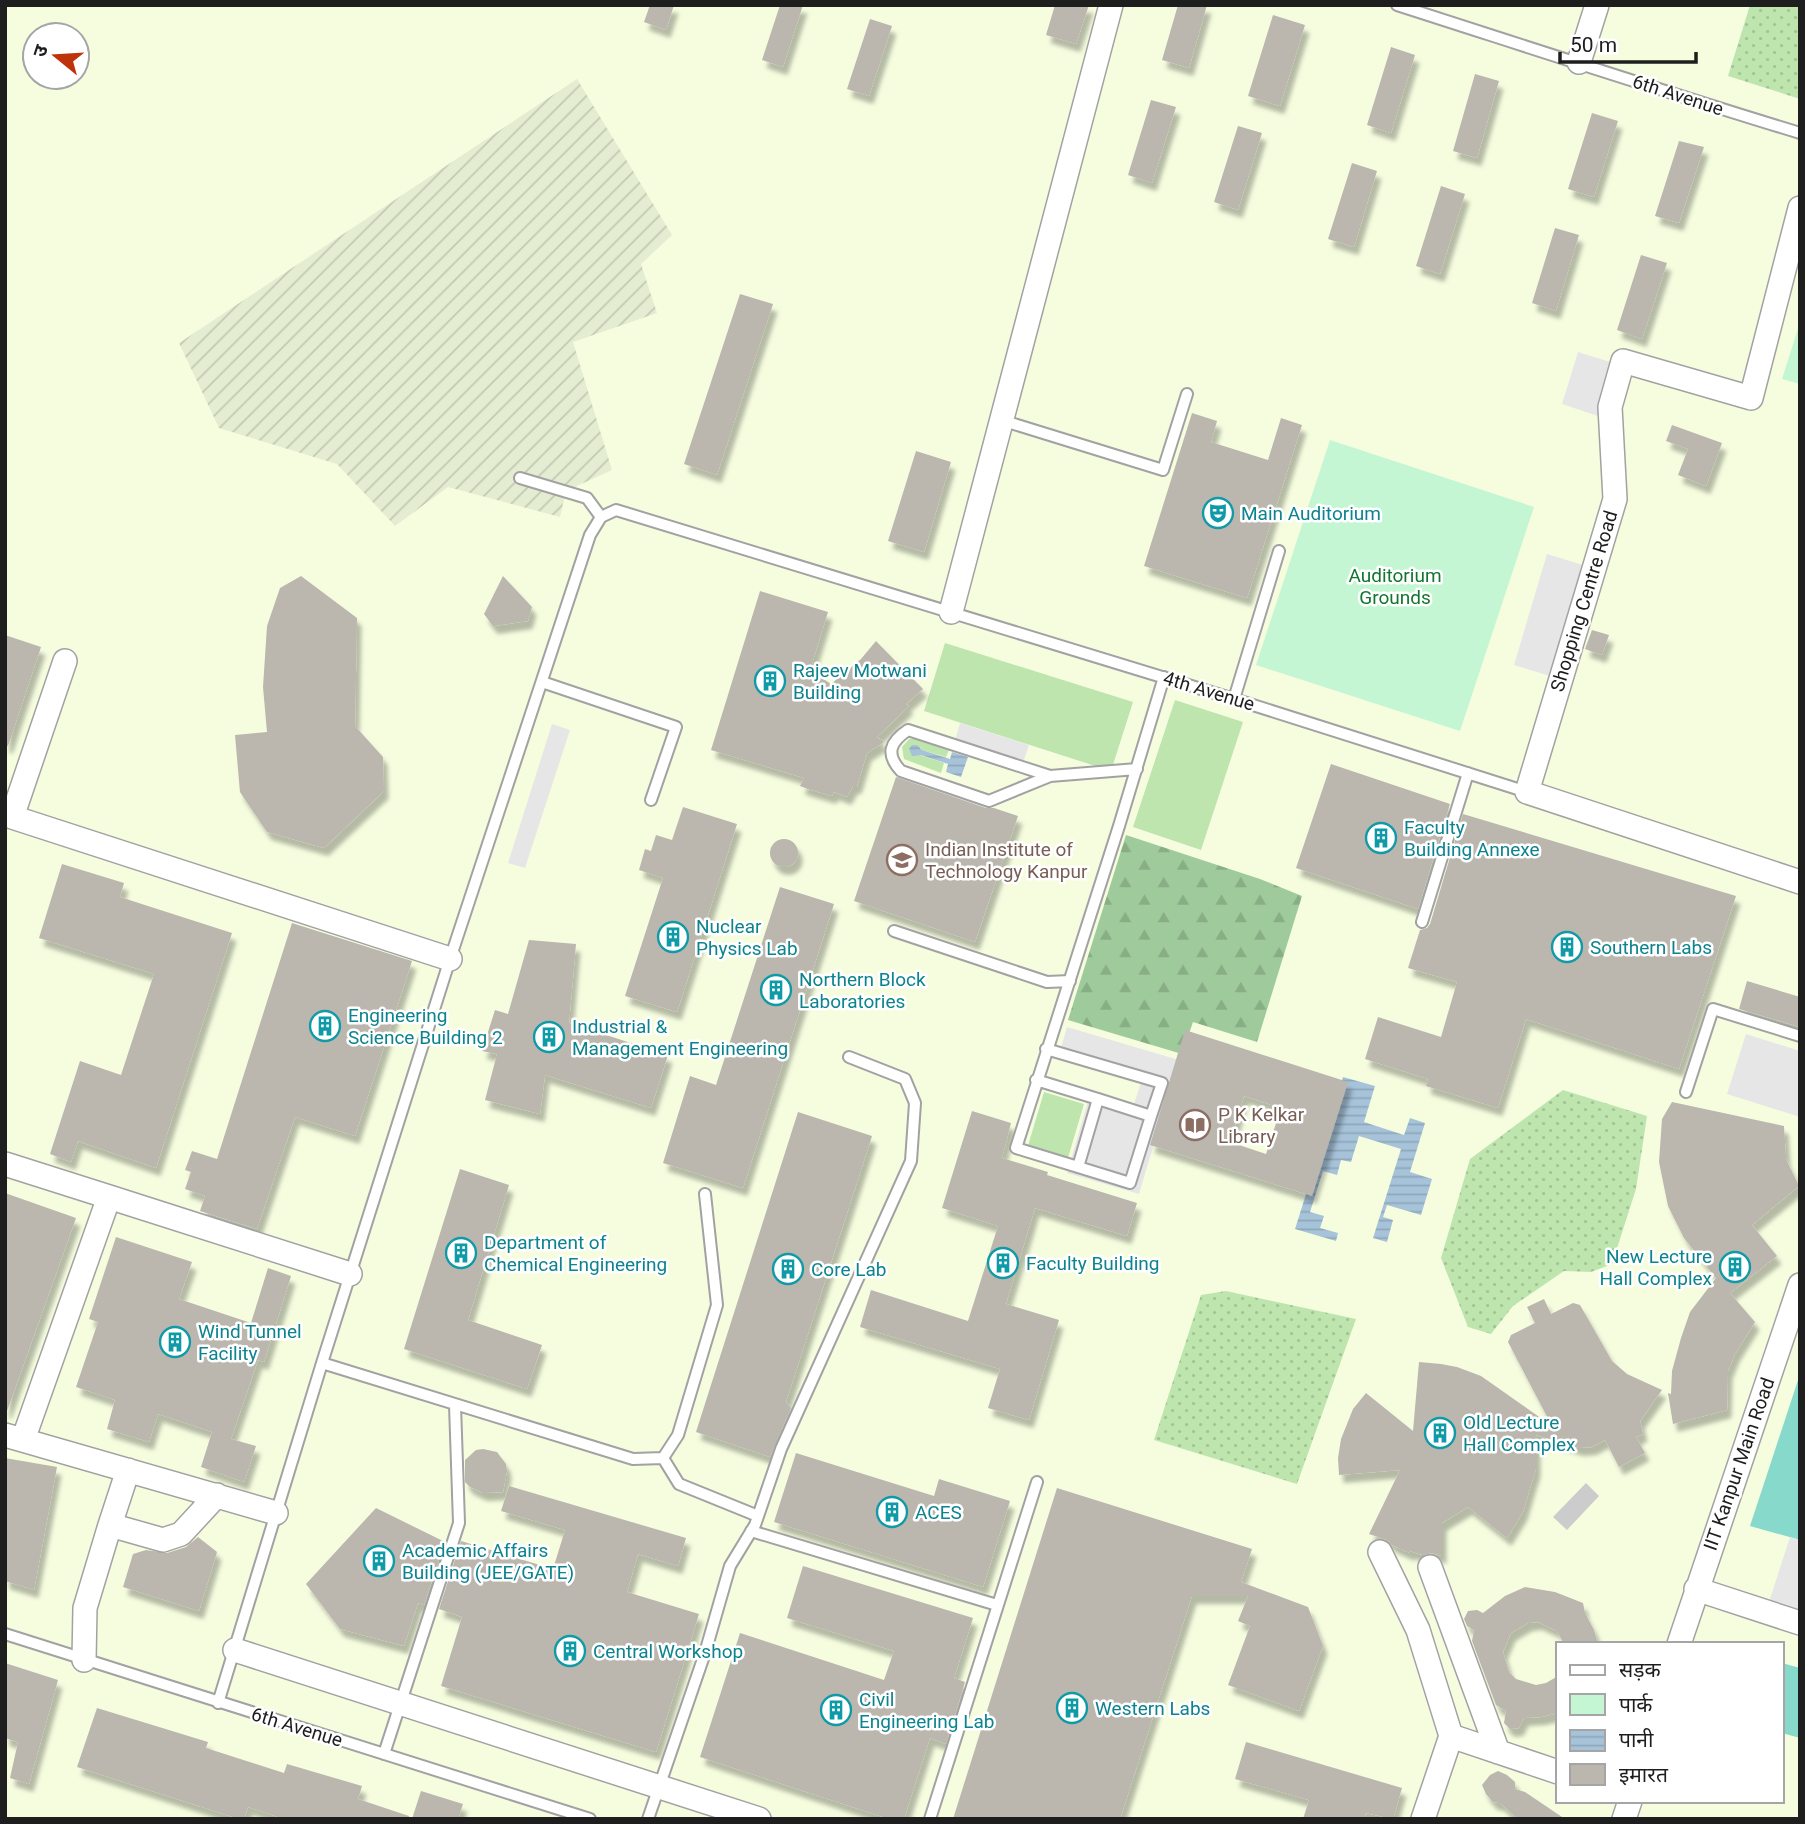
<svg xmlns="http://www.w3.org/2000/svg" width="1805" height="1824" font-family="Roboto,'Noto Sans Devanagari',sans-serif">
  <defs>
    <pattern id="farmland-furrows" width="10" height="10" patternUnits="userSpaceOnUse" patternTransform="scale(1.75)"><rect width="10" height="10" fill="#e4ecd1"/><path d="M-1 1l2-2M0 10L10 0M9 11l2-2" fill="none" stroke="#c3cab3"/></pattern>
    <pattern id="grass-dots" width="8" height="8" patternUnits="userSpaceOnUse" patternTransform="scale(1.75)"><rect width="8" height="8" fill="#bde5ad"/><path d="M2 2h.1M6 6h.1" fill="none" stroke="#a2c494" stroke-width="1.8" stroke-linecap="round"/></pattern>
    <pattern id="forest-firs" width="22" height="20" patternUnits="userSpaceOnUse" patternTransform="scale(1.75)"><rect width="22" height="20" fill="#9fcb9c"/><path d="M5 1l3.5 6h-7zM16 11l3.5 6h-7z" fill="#88ae86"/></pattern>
    <pattern id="water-rules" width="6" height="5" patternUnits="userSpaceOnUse" patternTransform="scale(1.75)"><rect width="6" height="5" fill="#a7c3d9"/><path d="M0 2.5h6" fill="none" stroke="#8fa7ba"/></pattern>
    <filter id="shadow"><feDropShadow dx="4.5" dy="8" stdDeviation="2" flood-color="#0004"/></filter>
  </defs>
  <rect width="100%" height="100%" fill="#eeede4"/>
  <!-- education -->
  <path fill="#f6fddf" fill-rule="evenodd" d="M5 5H1800V1819H5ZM35 35H77V77H35ZM1558 1644H1782V1801H1558Z"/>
  <!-- religious -->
  <path fill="#ccc" d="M1586 1483 1599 1496 1567 1530 1553 1517Z"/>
  <!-- farmland -->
  <path fill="url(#farmland-furrows)" d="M577 79 672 235 641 264 657 313 573 342 612 470 566 491 560 517 448 487 395 526 337 464 219 428 179 343Z"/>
  <!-- grass -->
  <path fill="url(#grass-dots)" d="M1750 5H1800V99L1728 76Z
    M1563 1090 1647 1116 1636 1189 1612 1264 1591 1272 1564 1271 1513 1306 1491 1334 1468 1327 1441 1258 1470 1159Z
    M1226 1291 1356 1319 1297 1484 1154 1440 1201 1295Z"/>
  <!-- forest -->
  <path fill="url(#forest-firs)" d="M1126 835 1260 879 1302 896 1257 1042 1193 1022 1182 1054 1068 1020Z"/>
  <!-- park -->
  <path fill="#c4f6d3" d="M1800 322V384L1782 379Z
    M1330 440 1534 507 1460 731 1256 665Z"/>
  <!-- garden -->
  <path fill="#bde5ad" d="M945 643 1133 702 1111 771 924 711Z
    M1175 700 1243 722 1201 850 1133 827Z
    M909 739H915L949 750 946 757 922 750 920 747V755L944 763 941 773 904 759 902 747Z
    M1044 1092 1084 1104 1067 1161 1027 1149Z"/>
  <!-- pitch -->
  <path fill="#87d9cb" d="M1800 1374V1540L1750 1526Z
    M1782 1663 1800 1668V1738L1782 1733Z"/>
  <!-- parking -->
  <path fill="#e6e6e6" d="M1578 352 1617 364 1601 417 1562 404Z
    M1547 554 1586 566 1553 677 1514 665Z
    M960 723 1029 745 1022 766 954 744Z
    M552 724 570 730 525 868 508 863Z
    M1067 1027 1179 1060 1139 1194 1067 1173 1091 1091 1134 1104 1144 1073 1061 1048Z
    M1746 1034 1800 1051V1117L1727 1094Z
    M1790 1537 1800 1540V1615L1768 1605Z"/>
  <!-- water -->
  <path fill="url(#water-rules)" d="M912 745H917L922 750 950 759 952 752 968 757 961 777 946 772 948 764 921 755 912 756 909 749Z
    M1343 1077 1375 1086 1364 1122 1404 1135 1410 1118 1425 1123 1410 1172 1432 1179 1421 1215 1387 1205 1383 1217 1393 1220 1387 1242 1373 1238 1401 1149 1359 1136 1351 1162 1341 1160 1337 1175 1323 1171 1310 1212 1324 1216 1320 1228 1338 1233 1336 1241 1295 1229Z"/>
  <!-- building -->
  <path fill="#bbb6ae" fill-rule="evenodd" filter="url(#shadow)" d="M650 5H674L666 30 644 22Z
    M780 5H803L783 67 762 60Z
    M1055 5H1089L1076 44 1046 35Z
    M1178 5H1207L1189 68 1162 60Z
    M1273 15 1305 25 1280 106 1248 96Z
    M870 19 892 26 869 96 847 89Z
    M1391 47 1415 55 1391 133 1367 125Z
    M1475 74 1499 81 1477 158 1453 151Z
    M1151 100 1176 107 1152 183 1128 175Z
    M1592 113 1618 121 1594 197 1568 189Z
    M1238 126 1262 133 1238 210 1214 202Z
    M1679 141 1704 147 1679 223 1655 216Z
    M1352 163 1377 171 1354 247 1328 239Z
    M1441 186 1465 194 1440 274 1416 266Z
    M1555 228 1579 235 1556 311 1532 303Z
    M1641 255 1667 263 1642 339 1617 330Z
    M740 294 773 304 717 475 684 464Z
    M1192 413 1217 421 1211 442 1268 460 1281 418 1302 425 1247 598 1144 566Z
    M1672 425 1722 443 1706 486 1678 475 1688 449 1666 441Z
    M916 451 951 462 924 552 888 541Z
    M301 576 357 618 355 726 383 757 384 791 324 848 267 832 240 792 235 735 267 732 263 687 267 626 280 588Z
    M503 576 532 607 528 621 493 626 484 614Z
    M760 591 828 612 810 670 831 684 861 659 876 641 923 689 906 704 909 706 877 737 884 742 867 753 857 786H853L847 797 834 792 832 796 808 789 800 786 804 778 711 750Z
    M1592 630 1609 635 1602 655 1585 649Z
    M5 635 41 647 8 746 5 745Z
    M1331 764 1450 804 1418 909 1296 868Z
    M896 777 986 808H994L1018 816 975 942 854 901Z
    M683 807 737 824 677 1012 625 996 663 878 639 870 645 849 651 851 656 835 672 840Z
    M1463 814 1736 896 1679 1069 1526 1019 1498 1108 1426 1086 1428 1079 1365 1059 1378 1017 1441 1037 1457 982 1408 968 1420 930 1427 928 1430 924Z
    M770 853a14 14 0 1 1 28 0a14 14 0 1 1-28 0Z
    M62 864 124 883 120 897 232 933 156 1168 78 1141 71 1162 50 1154 80 1061 121 1075 154 974 39 938Z
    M780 887 834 904 743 1188 663 1163 690 1076 716 1085Z
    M292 923 412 961 355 1136 295 1117 257 1229 200 1211 205 1196 185 1189 191 1172 185 1170 192 1151 217 1159Z
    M529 940 576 944 569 1023 668 1055 651 1108 545 1075 540 1114 485 1100 497 1054 482 1051 495 1010 508 1014Z
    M1747 981 1800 997V1027L1739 1009Z
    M1185 1030 1348 1082 1312 1196 1150 1145ZM1244 1096 1281 1108 1266 1154 1230 1142Z
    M1672 1102 1784 1126 1786 1159 1799 1186 1752 1225 1777 1256 1730 1293 1755 1322 1735 1354 1728 1371 1727 1410 1673 1424 1668 1393 1671 1394 1672 1371 1681 1338 1690 1312 1716 1278 1684 1238 1668 1206 1659 1162 1662 1119Z
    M972 1111 1011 1123 1002 1158 1048 1172 1047 1175 1137 1203 1127 1236 1035 1208 1006 1304 1059 1320 1029 1420 988 1408 1000 1369 860 1327 871 1290 968 1321 998 1226 942 1208Z
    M798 1112 872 1136 786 1402 791 1408 770 1457 696 1432Z
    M460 1169 509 1185 468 1320 542 1345 527 1389 404 1349Z
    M5 1193 76 1218 7 1411H5Z
    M116 1237 192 1262 179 1299 251 1323 268 1268 291 1276 264 1362 258 1360 231 1439 256 1446 244 1482 201 1467 212 1432 158 1414 149 1442 107 1429 115 1400 76 1387 98 1322 89 1319Z
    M1544 1299 1551 1314 1573 1303 1580 1305 1612 1361 1627 1374 1662 1390 1640 1421 1643 1434 1636 1437 1645 1453 1619 1467 1605 1440 1592 1447 1579 1448 1536 1435V1469L1531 1485 1523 1512 1507 1538 1468 1507 1442 1523V1556L1432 1553 1423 1555 1410 1551V1553L1392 1545 1387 1540 1369 1534 1400 1470 1339 1475 1338 1458 1341 1439 1353 1409 1366 1393 1413 1431 1419 1362 1441 1364 1457 1367 1481 1376 1552 1426 1508 1342 1511 1335 1535 1323 1527 1307Z
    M483 1449 497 1452 506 1464 507 1471 503 1492 483 1493 470 1487 465 1482V1460L476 1450Z
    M796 1453 934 1496 939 1479 1010 1501 983 1587 774 1522Z
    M5 1458 57 1467 34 1590 5 1581Z
    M509 1486 686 1538 678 1566 638 1554 627 1592 699 1614 656 1752 441 1686 462 1617 439 1609 461 1541 553 1569 565 1530 501 1511Z
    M1057 1488 1252 1549 1241 1582 1308 1607 1323 1646 1299 1711 1228 1685 1250 1626 1238 1621 1248 1596H1192L1120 1819H953Z
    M376 1508 445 1542 424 1605 418 1603 404 1646 340 1629 306 1584Z
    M198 1537 217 1552 199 1611 123 1587 133 1554 146 1550 167 1553 186 1547Z
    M803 1566 973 1618 954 1678 965 1682 946 1744 930 1738 904 1819H889L700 1757 740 1633 884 1680 894 1651 787 1618Z
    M1525 1587 1555 1592 1583 1603 1585 1613 1594 1630 1598 1644H1564L1557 1631 1538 1622 1528 1623 1511 1633 1503 1652 1509 1672 1516 1679 1536 1685 1546 1683 1558 1676V1713L1541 1717 1524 1718 1519 1728 1510 1729 1504 1723 1506 1711 1496 1705 1472 1641 1474 1630 1467 1626 1464 1619 1468 1611 1477 1610 1483 1613 1505 1596Z
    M5 1663 58 1680 29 1784 10 1778 18 1742 5 1738Z
    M97 1708 208 1742 206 1748 284 1773 287 1764 362 1786 358 1799 409 1816V1819H284L248 1807 244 1819H239L77 1767Z
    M1246 1742 1402 1788 1393 1819 1366 1813 1364 1819H1303L1309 1800 1235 1779Z
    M1498 1771 1507 1775 1515 1782V1789L1525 1792 1565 1819H1518L1500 1803 1493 1802 1486 1794 1482 1785 1490 1775Z
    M421 1791 463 1804 458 1819H412Z"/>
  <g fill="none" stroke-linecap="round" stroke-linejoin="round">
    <!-- service casing -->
    <g stroke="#a2a2a2" stroke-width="14">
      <path id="service" d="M1397 5C1531 48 1665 92 1800 133
        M1001 420 1163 470 1187 394
        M520 478 587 498 601 517
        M542 682 676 727 651 800
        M1234 699 1279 551
        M1050 776 989 801 901 771C885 754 890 742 908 730L1050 776 1137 769
        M1422 922 1468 773
        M894 931 1047 982 1070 981
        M1046 1049 1162 1083 1151 1116 1098 1099
        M1036 1080 1098 1099 1078 1167 1016 1148 1119 826 1164 677
        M1686 1092 1713 1009 1800 1036
        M1078 1167 1130 1183 1151 1116
        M322 1363 633 1459 663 1458 678 1435 717 1305 705 1194
        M663 1458 679 1484 758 1516
        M751 1531 997 1605
        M5 1634 590 1819
        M218 1703 322 1363 450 959 590 535 601 517 616 510 1234 699 1527 792
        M384 1754 459 1523 455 1405
        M648 1819 705 1653 730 1566 755 1525 781 1449 911 1161 915 1103 905 1079 849 1057
        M930 1819 1037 1482"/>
    </g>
    <!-- minor casing -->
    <g stroke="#a2a2a2" stroke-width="26">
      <path id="minor" d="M1579 62 1597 5
        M1800 208 1751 398 1623 361 1610 407 1615 499 1527 792 1800 882
        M951 612 1111 5
        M65 661 12 817 450 959
        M5 1164 109 1197
        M5 1435 276 1513
        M23 1440 109 1197 350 1274
        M128 1470 110 1525 163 1540 181 1534 217 1495
        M1380 1552 1418 1630 1451 1736 1423 1819
        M1430 1567 1498 1752
        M1696 1589 1800 1623
        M1679 1644 1800 1285
        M235 1650 759 1819
        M84 1660 85 1608 110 1525
        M1451 1736 1558 1772
        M1624 1819 1630 1801"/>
    </g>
    <!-- service -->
    <use href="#service" stroke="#fff" stroke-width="10"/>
    <!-- minor -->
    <use href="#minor" stroke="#fff" stroke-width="23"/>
  </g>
  <!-- icons -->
  <defs>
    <g id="theatre-ring" transform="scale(1.575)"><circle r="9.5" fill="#fff" stroke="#0f9aa8" stroke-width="1.5"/><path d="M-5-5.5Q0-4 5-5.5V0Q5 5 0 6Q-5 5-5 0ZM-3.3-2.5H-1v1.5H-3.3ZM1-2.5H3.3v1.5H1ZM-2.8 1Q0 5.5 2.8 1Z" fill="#0f9aa8"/></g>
    <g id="building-ring" transform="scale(1.575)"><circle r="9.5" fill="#fff" stroke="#0f9aa8" stroke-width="1.5"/><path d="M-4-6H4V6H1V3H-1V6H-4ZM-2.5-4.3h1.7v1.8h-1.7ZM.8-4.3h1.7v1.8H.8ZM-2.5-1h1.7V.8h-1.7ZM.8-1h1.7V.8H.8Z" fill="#0f9aa8"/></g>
    <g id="university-ring" transform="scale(1.575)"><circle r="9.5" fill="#fff" stroke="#8d6e63" stroke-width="1.5"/><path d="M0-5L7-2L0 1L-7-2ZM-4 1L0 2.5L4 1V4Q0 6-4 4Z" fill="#8d6e63"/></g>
    <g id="library-ring" transform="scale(1.575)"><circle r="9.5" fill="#fff" stroke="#8d6e63" stroke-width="1.5"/><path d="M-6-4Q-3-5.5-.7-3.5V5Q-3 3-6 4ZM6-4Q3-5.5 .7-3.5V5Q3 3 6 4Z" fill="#8d6e63"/></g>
  </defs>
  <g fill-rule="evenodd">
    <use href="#theatre-ring" x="1218" y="513"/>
    <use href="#building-ring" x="770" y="681"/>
    <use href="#building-ring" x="1381" y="838"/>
    <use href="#university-ring" x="902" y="860"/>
    <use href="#building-ring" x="673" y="937"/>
    <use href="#building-ring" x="1567" y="947"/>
    <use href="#building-ring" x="776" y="990"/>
    <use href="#building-ring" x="325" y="1026"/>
    <use href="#building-ring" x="549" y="1037"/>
    <use href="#library-ring" x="1195" y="1125"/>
    <use href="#building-ring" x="461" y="1253"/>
    <use href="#building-ring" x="1003" y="1263"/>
    <use href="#building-ring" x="1735" y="1267"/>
    <use href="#building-ring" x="788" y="1269"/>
    <use href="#building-ring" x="175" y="1342"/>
    <use href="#building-ring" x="1440" y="1433"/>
    <use href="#building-ring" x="892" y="1512"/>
    <use href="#building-ring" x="379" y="1561"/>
    <use href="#building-ring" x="570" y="1651"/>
    <use href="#building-ring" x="1072" y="1708"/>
    <use href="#building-ring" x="836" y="1710"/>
  </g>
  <g text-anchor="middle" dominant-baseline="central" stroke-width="5" stroke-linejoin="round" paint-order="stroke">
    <!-- street labels -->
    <g font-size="19" fill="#1e1e1e" stroke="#fff">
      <text transform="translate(1678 95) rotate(18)">6th Avenue</text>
      <text transform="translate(1584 601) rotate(-73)">Shopping Centre Road</text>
      <text transform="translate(1209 691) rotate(17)">4th Avenue</text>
      <text transform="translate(1739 1464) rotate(-71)">IIT Kanpur Main Road</text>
      <text transform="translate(297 1727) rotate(17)">6th Avenue</text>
    </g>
    <!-- culture labels -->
    <g font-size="19" fill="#0d838f" stroke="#fff" text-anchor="start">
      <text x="1241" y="513">Main Auditorium</text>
      <text x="793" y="670">Rajeev Motwani<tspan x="793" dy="22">Building</tspan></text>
      <text x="1404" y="827">Faculty<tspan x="1404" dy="22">Building Annexe</tspan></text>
      <text x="696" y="926">Nuclear<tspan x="696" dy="22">Physics Lab</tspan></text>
      <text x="1590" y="947">Southern Labs</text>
      <text x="799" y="979">Northern Block<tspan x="799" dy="22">Laboratories</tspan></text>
      <text x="348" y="1015">Engineering<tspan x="348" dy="22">Science Building 2</tspan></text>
      <text x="572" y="1026">Industrial &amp;<tspan x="572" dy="22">Management Engineering</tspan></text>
      <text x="484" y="1242">Department of<tspan x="484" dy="22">Chemical Engineering</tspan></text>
      <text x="1712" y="1256" text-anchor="end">New Lecture<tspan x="1712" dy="22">Hall Complex</tspan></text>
      <text x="1026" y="1263">Faculty Building</text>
      <text x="811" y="1269">Core Lab</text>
      <text x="198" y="1331">Wind Tunnel<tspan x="198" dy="22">Facility</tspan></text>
      <text x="1463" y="1422">Old Lecture<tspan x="1463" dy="22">Hall Complex</tspan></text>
      <text x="915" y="1512">ACES</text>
      <text x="402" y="1550">Academic Affairs<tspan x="402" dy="22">Building (JEE/GATE)</tspan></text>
      <text x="593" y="1651">Central Workshop</text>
      <text x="859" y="1699">Civil<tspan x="859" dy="22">Engineering Lab</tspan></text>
      <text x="1095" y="1708">Western Labs</text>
    </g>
    <!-- park labels -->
    <g font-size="19" fill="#127630" stroke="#fff">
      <text x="1395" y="575">Auditorium<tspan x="1395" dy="22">Grounds</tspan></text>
    </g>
    <!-- education labels -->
    <g font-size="19" fill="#785e54" stroke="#fff" text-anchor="start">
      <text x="925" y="849">Indian Institute of<tspan x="925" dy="22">Technology Kanpur</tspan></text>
      <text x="1218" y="1114">P K Kelkar<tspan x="1218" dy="22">Library</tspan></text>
    </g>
  </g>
  <!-- border -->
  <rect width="1805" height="1824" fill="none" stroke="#1e1e1e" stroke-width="14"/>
  <!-- legend -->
  <rect x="1556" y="1642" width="228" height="161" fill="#ffffff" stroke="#a5a5a5" stroke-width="2"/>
  <rect x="1570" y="1665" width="35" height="10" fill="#ffffff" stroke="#a5a5a5" stroke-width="2"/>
  <text x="1619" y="1677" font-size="21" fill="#1e1e1e">सड़क</text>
  <rect x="1570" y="1694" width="35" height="21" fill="#c4f6d3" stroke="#a5a5a5" stroke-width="2"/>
  <text x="1619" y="1712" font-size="21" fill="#1e1e1e">पार्क</text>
  <rect x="1570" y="1730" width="35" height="21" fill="url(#water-rules)" stroke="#a5a5a5" stroke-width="2"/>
  <text x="1619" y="1747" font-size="21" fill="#1e1e1e">पानी</text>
  <rect x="1570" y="1764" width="35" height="21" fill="#bbb6ae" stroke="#a5a5a5" stroke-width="2"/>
  <text x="1619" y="1782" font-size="21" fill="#1e1e1e">इमारत</text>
  <!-- north arrow -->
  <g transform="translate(56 56) rotate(288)"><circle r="33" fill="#ffffff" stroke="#a5a5a5" stroke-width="2"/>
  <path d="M0-5L12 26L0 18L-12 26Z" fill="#bf330c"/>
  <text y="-10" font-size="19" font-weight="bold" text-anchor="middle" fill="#1e1e1e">उ</text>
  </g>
  <!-- scale -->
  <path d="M1560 52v10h136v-10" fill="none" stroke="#1e1e1e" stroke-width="3.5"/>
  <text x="1570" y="52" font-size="21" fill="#1e1e1e" stroke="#ffffff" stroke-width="5" paint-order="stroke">50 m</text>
</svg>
